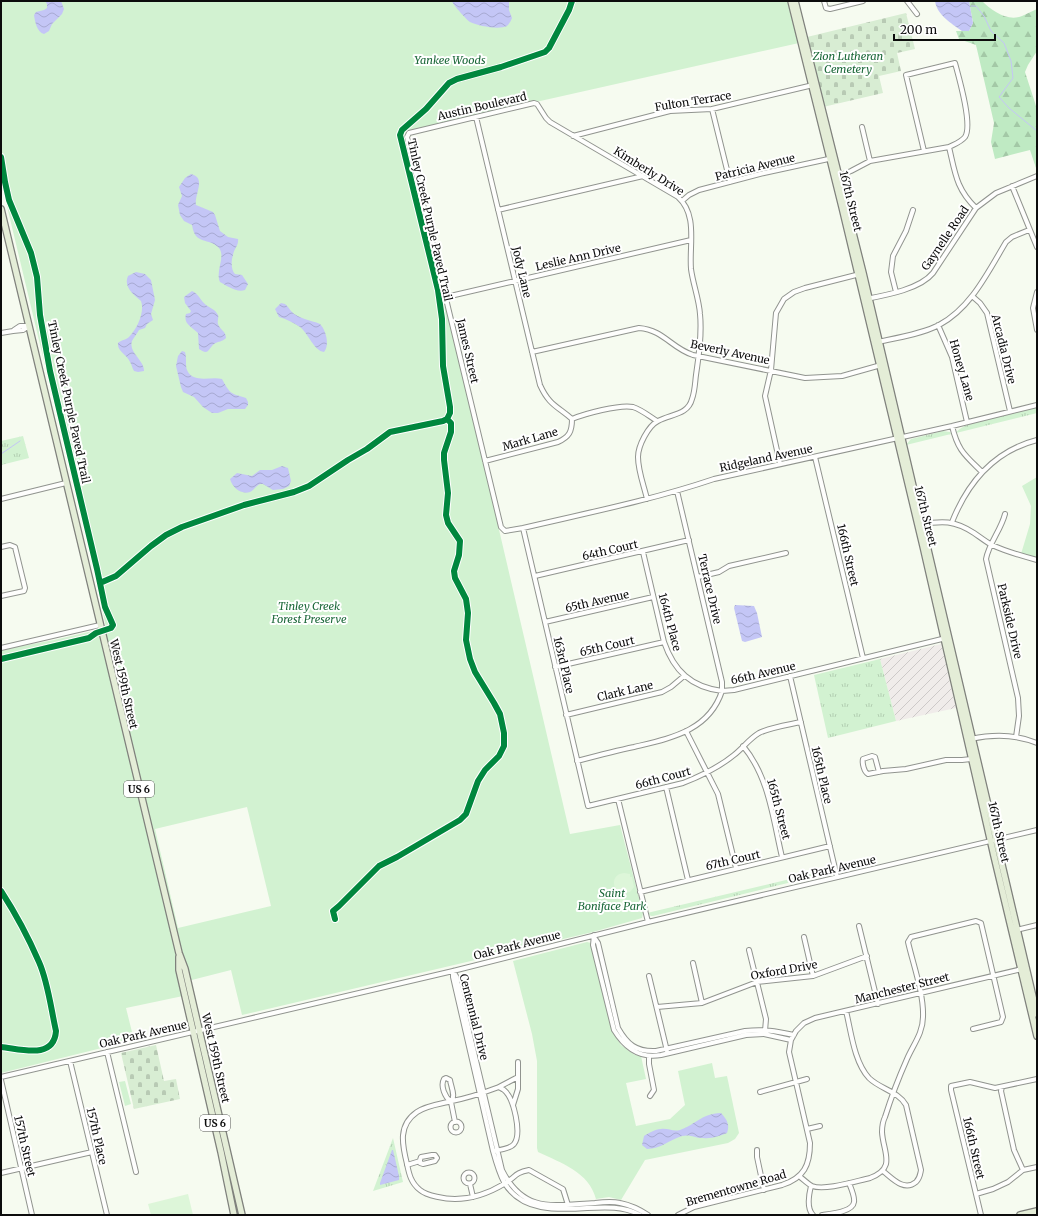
<svg xmlns="http://www.w3.org/2000/svg" width="1038" height="1216" font-family="Merriweather,serif">
  <defs>
    <pattern id="industrial-furrows" width="10" height="10" patternUnits="userSpaceOnUse"><rect width="10" height="10" fill="#f0ecea"/><path d="M-1 1l2-2M0 10L10 0M9 11l2-2" fill="none" stroke="#cdc9c8"/></pattern>
    <pattern id="grass-tufts" width="24" height="20" patternUnits="userSpaceOnUse"><rect width="24" height="20" fill="#d2f2d1"/><path d="M3 7l-1-3M5 7V3M7 7l1-3M15 17l-1-3M17 17v-4M19 17l1-3" fill="none" stroke="#b3ceb2"/></pattern>
    <pattern id="forest-firs" width="22" height="20" patternUnits="userSpaceOnUse"><rect width="22" height="20" fill="#bfeac3"/><path d="M5 1l3.5 6h-7zM16 11l3.5 6h-7z" fill="#a3c8a6"/></pattern>
    <pattern id="cemetery-stones" width="16" height="16" patternUnits="userSpaceOnUse"><rect width="16" height="16" fill="#d8edd3"/><path d="M2 7V4a2 2 0 0 1 4 0v3zM10 15v-3a2 2 0 0 1 4 0v3z" fill="#b8cab4"/></pattern>
    <pattern id="water-waves" width="16" height="10" patternUnits="userSpaceOnUse"><rect width="16" height="10" fill="#c4c6f6"/><path d="M0 5q4-4 8 0t8 0" fill="none" stroke="#a7a9d2"/></pattern>
  </defs>
  <rect width="100%" height="100%" fill="#f6fbf0"/>
  <!-- industrial -->
  <path fill="url(#industrial-furrows)" d="M941 644 956 708 896 721 880 659Z"/>
  <!-- grass -->
  <path fill="url(#grass-tufts)" d="M1037 407V413L956 433C963 420 1021 411 1037 407Z
    M943 431 950 432 951 434 906 445 911 439Z
    M23 436 29 458 1 465V441Z
    M880 659 896 721 828 738 814 675Z
    M832 869V872L829 873 653 916H651L647 913Z
    M393 1138 403 1182 373 1191Z"/>
  <!-- forest -->
  <path fill="url(#forest-firs)" d="M969 1H982C992 11 1008 22 1022 16 1027 14 1032 11 1037 9V51L1028 65 1025 72 1037 109V171L1030 150 995 159 991 142 994 123 976 45 959 39 956 31H969L973 23Z"/>
  <!-- cemetery -->
  <path fill="url(#cemetery-stones)" d="M906 13 915 49 897 53 901 71 879 76 883 93 823 107 807 37Z
    M156 1045 164 1081 176 1079 180 1099 134 1109 121 1053Z"/>
  <!-- park -->
  <path fill="#d2f2d1" fill-rule="evenodd" d="M1 1H789L799 43 406 131 570 834 620 825 643 913 642 918 593 932 242 1015 231 970 180 983 183 996 126 1008 134 1040 1 1073V650L54 640 106 628 99 592 1 181ZM247 807 271 906 178 928 155 829Z
    M1037 477V558L1021 554 1030 524 1031 506 1022 486Z
    M587 942 591 943 612 1030 621 1045 635 1055 641 1056 646 1079 626 1083 636 1126 670 1119 685 1105 678 1071 712 1063 715 1078 727 1076 739 1133 735 1139 728 1143 645 1160 621 1200 609 1197 596 1199C589 1172 561 1163 538 1152L537 1148V1061L532 1034 513 961Z
    M125 1081 131 1104 125 1106 119 1082Z"/>
  <!-- pitch -->
  <path fill="#ddf6d9" d="M624 873 630 874V877H632L634 887 630 892 622 893 621 892H618C611 885 613 874 624 873Z
    M624 894 627 907 605 912 603 905 616 902V903H620L619 895Z
    M188 1194 193 1215H151L148 1204Z"/>
  <!-- water -->
  <path fill="url(#water-waves)" d="M45 1H61L64 9 62 14 52 24 49 31 44 34C37 32 35 22 34 15L36 12 44 10 47 8V4Z
    M452 1H509V10L512 18C511 21 509 24 507 26 499 30 478 26 470 22 467 20 453 5 452 1Z
    M935 1H969L973 23 969 31H962C951 23 937 15 935 1Z
    M191 174C207 178 194 194 196 205L213 212 215 215 220 231 228 237 238 239C239 245 234 249 233 255 231 261 231 270 235 274L242 275 248 284 245 290C237 293 227 286 220 282 215 271 226 257 219 248 209 237 195 246 192 225L184 221 180 215 178 205 182 196 179 187 185 178Z
    M136 272 145 274 151 280 155 300 151 314 153 320 147 324 145 328 139 330C137 334 134 337 132 341 128 352 145 361 144 371L138 372 134 371C132 368 132 365 130 362 127 354 117 352 118 343 121 340 126 340 129 337 137 329 145 312 141 301 134 295 123 287 128 276Z
    M192 291C199 294 200 300 206 305 210 308 215 309 218 315 219 318 217 321 218 324 220 330 226 331 226 338 222 342 219 341 214 344 208 349 209 356 199 349L198 333C192 327 183 324 186 314L190 313 191 311 185 303 184 297Z
    M281 303 285 304C288 306 289 309 291 311 298 319 311 320 320 324 326 330 330 345 324 352 314 351 308 333 300 327 294 323 286 319 279 317L275 309Z
    M182 351 185 352C187 358 185 365 187 370 193 384 211 376 222 379 230 393 229 393 246 398L248 402V405L245 409H228L218 413H212L203 407 194 397 183 392 181 387 176 366 178 356Z
    M282 466 288 468 291 481 289 486 283 489 273 490 263 484H260C256 486 254 490 250 492 241 495 232 487 230 479L237 473 252 476 260 470H272Z
    M735 605 754 606 757 613 762 637 745 642 742 641 734 608Z
    M721 1113C727 1120 730 1124 727 1133 719 1136 712 1139 703 1138 694 1138 691 1134 682 1136 669 1140 661 1149 647 1149L642 1145 644 1136C649 1133 655 1129 661 1129 668 1128 673 1132 680 1130 697 1124 700 1114 721 1113Z
    M392 1150H393L399 1176V1180L380 1185V1183Z"/>
  <g fill="none" stroke-linecap="round" stroke-linejoin="round">
    <!-- stream -->
    <path stroke="#c4c6f6" stroke-width="1" d="M971 6H976L984 16 991 31 1004 43 1011 61 1013 78 999 97 1009 108 1037 131
      M1 454 20 441"/>
    <!-- minor casing -->
    <g stroke="#91948f" stroke-width="6">
      <path id="minor" d="M824 1 826 8 830 9 863 1
        M907 1 917 14
        M712 109 730 182
        M476 117 540 385C549 405 557 406 572 419
        M862 127 870 161
        M573 136 670 111 712 109 813 85
        M949 147C955 172 956 189 976 208
        M836 177 851 171 870 161 949 147C955 144 961 142 965 137 973 125 959 78 955 63L906 75 924 151
        M1012 186 1037 247
        M682 201 689 195 699 190 764 173 833 158
        M498 210 643 176
        M896 292 891 272 893 256 906 231 913 210
        M1037 292 1033 308 1037 330
        M972 296 980 303 987 313 1010 411
        M446 297 691 240
        M866 299C887 295 920 289 933 273L976 208 996 193 1037 176
        M938 325 952 357 967 422
        M14 330 20 326H29
        M1 333 13 331 23 330 29 326
        M877 342C896 338 922 334 939 325 971 308 988 272 1006 242L1012 237 1029 230
        M532 352 639 328C664 330 671 348 693 355L805 378 842 376 881 365
        M952 426C958 451 965 455 982 472
        M815 457 863 658
        M485 461 558 442C569 437 572 432 572 419 584 414 620 404 633 407 642 410 649 416 657 421
        M780 464 765 396 771 370 776 313 784 299 794 292 805 288 860 274
        M1 499 66 483
        M647 499C644 486 638 471 638 457 638 446 648 426 658 421 671 414 688 415 692 399 695 391 695 382 696 375 699 355 702 334 700 314 699 299 693 284 691 269 689 245 698 215 678 197L550 122 546 118 537 104 534 103 409 133 407 137 501 527 505 531 523 528C587 513 652 500 714 479L952 426 1037 405
        M1005 514C1001 530 989 543 986 559L1018 698 1019 716 1016 737
        M952 522C968 482 994 451 1037 440
        M920 524C943 521 954 520 974 533 980 537 986 542 992 545 1007 552 1022 556 1037 560
        M523 528 588 806 683 783C701 776 718 768 734 755 743 748 749 739 759 733 771 727 787 725 801 722
        M1 547 10 545 15 547 25 588 24 591 1 596
        M643 552 664 642C674 671 691 687 722 691V682L677 491
        M535 576 689 540
        M698 577 719 572 729 566 786 553
        M545 622 653 597
        M1 648 100 625
        M555 667 664 642
        M790 676 837 877
        M566 715 662 692 671 687 684 676
        M686 731 718 794 736 868
        M971 739C994 734 1015 734 1037 743
        M743 746C769 777 773 819 782 857
        M577 761C596 756 615 751 634 747 671 738 709 731 722 691L734 690 946 638
        M879 772 875 757 872 756 863 759C862 763 864 772 868 774L883 771 906 769 946 760H962L971 759
        M666 787 688 880
        M618 799 648 922
        M640 892 830 846
        M859 926 878 1004
        M1016 930 1037 925
        M594 935 593 945 614 1030C625 1048 639 1059 661 1055L746 1035 764 1034 791 1040
        M594 937 598 943 618 1028C627 1044 636 1052 656 1051L745 1031C764 1029 775 1031 794 1035
        M804 937 813 976
        M749 950 766 1019 765 1031
        M693 963 702 1003
        M453 971 456 976 502 1170C524 1214 554 1205 595 1203 603 1202 612 1201 620 1203 630 1205 639 1209 648 1215
        M453 971V977L493 1151C496 1162 499 1173 504 1182 521 1212 558 1210 587 1208 605 1207 624 1206 640 1215
        M649 976 667 1051
        M657 1007 702 1003 757 982 813 976 867 956
        M846 1011C851 1031 854 1062 869 1078 880 1089 898 1091 906 1105L921 1170C920 1175 920 1178 916 1182 904 1192 892 1178 883 1171
        M107 1052 136 1172
        M649 1056V1064L654 1090 650 1096
        M70 1061 107 1215
        M1 1077 453 971 648 922 1037 830
        M518 1077V1062
        M446 1078 450 1080C451 1087 456 1096 451 1102 445 1097 440 1086 444 1079Z
        M1 1080 32 1215
        M499 1087 518 1077V1089L513 1105
        M1002 1087 1001 1091 1014 1150 1023 1170
        M760 1092 807 1079
        M451 1102 455 1122
        M450.5 1127a5.5 5.5 0 1 1 11 0a5.5 5.5 0 1 1-11 0Z
        M807 1129 820 1126
        M757 1150V1157L764 1190
        M493 1151C499 1150 510 1149 514 1144 522 1134 514 1098 504 1090 503 1089 500 1088 499 1087 483 1093 468 1098 452 1101 441 1104 427 1105 417 1112 398 1125 402 1144 407 1164 409 1174 411 1183 420 1190 427 1196 446 1199 455 1199 472 1199 489 1193 504 1184 516 1177 514 1173 529 1170L563 1189 568 1205
        M432 1155H435L437 1158 435 1161 423 1164 420 1163V1160L421 1157Z
        M407 1165 420 1161
        M463.5 1178a5.5 5.5 0 1 1 11 0a5.5 5.5 0 1 1-11 0Z
        M1 1173 92 1152
        M799 1176C803 1179 808 1184 812 1186 825 1191 856 1181 870 1178 897 1168 883 1152 882 1132 882 1127 883 1121 885 1117 891 1098 899 1077 907 1059 913 1045 923 1033 923 1017 924 994 913 964 908 942L911 937 976 921 981 923 1003 1017 1001 1022 973 1029
        M470 1184 473 1197
        M811 1186C809 1194 806 1208 813 1215
        M976 1194 993 1189 1008 1182 1023 1170 1037 1167
        M678 1215 694 1207 782 1185C804 1178 810 1165 810 1143L789 1052 791 1040 796 1031 804 1023 815 1018 1022 969
        M822 1215C830 1214 853 1212 854 1202 855 1197 851 1188 849 1183
        M981 1215 951 1090V1086L970 1082 995 1088 1037 1079"/>
    </g>
    <!-- major casing -->
    <g stroke="#7f817c" stroke-width="8">
      <path id="major" d="M791 1 842 207 923 546 994 856 1037 1036
        M795 1 863 273 1037 1014
        M1 209 179 953 185 969 242 1215
        M179 957V970L221 1152 234 1215
        M1020 1215 1037 1211"/>
    </g>
    <!-- minor -->
    <use href="#minor" stroke="#fefefd" stroke-width="4"/>
    <!-- major -->
    <use href="#major" stroke="#e4edd7" stroke-width="5.5"/>
    <!-- cycleway casing -->
    <g stroke="#fff" stroke-width="8">
      <path id="cycleway" d="M1 157 5 182 9 200 31 253 37 277 40 315 50 371 97 569 105 607 113 625 111 628 96 633 89 638 1 659
        M447 419 450 413V407L443 366 442 319 438 290 400 135 402 130 426 109 449 83 457 79 501 67 545 52 549 48 569 10 572 1
        M100 583 116 576 151 546 166 535 182 527 244 505 294 492 309 486 348 460 367 449 390 432 443 421 447 419
        M1 891C14 911 29 939 39 962 48 982 51 1009 56 1031 54 1060 21 1049 1 1047
        M335 919 333 911 339 906 379 866 397 857 460 820 466 814 478 781 485 770 499 756 504 746V733L500 714 494 703 475 672 470 659 466 640 468 613 466 599 455 578 454 571 459 555 460 541 448 523 446 515 448 493 444 460V453L451 432V423L447 419"/>
    </g>
    <!-- cycleway -->
    <use href="#cycleway" stroke="#00873e" stroke-width="6"/>
  </g>
  <g text-anchor="middle" dominant-baseline="central" stroke-width="4" stroke-linejoin="round" paint-order="stroke">
    <!-- shield labels -->
    <g fill="#fff" stroke="#555" stroke-width="1">
      <rect x="124" y="781" width="30" height="16" rx="3"/>
      <rect x="200" y="1115" width="30" height="16" rx="3"/>
    </g>
    <g font-size="10" font-weight="bold" fill="#0c0c0c">
      <text x="139" y="789">US 6</text>
      <text x="215" y="1123">US 6</text>
    </g>
    <!-- park labels -->
    <g font-size="11" font-style="italic" fill="#1a6738" stroke="#fff">
      <text x="848" y="56">Zion Lutheran<tspan x="848" dy="13">Cemetery</tspan></text>
      <text x="450" y="60">Yankee Woods</text>
      <text x="309" y="606">Tinley Creek<tspan x="309" dy="13">Forest Preserve</tspan></text>
      <text x="612" y="893">Saint<tspan x="612" dy="13">Boniface Park</tspan></text>
    </g>
    <!-- street labels -->
    <g font-size="11" fill="#0c0c0c" stroke="#fff">
      <text transform="translate(693 101) rotate(-9)">Fulton Terrace</text>
      <text transform="translate(482 106) rotate(-13)">Austin Boulevard</text>
      <text transform="translate(755 167) rotate(-14)">Patricia Avenue</text>
      <text transform="translate(649 171) rotate(32)">Kimberly Drive</text>
      <text transform="translate(851 201) rotate(76)">167th Street</text>
      <text transform="translate(430 220) rotate(77)">Tinley Creek Purple Paved Trail</text>
      <text transform="translate(945 238) rotate(-56)">Gaynelle Road</text>
      <text transform="translate(578 257) rotate(-13)">Leslie Ann Drive</text>
      <text transform="translate(522 272) rotate(77)">Jody Lane</text>
      <text transform="translate(1004 349) rotate(76)">Arcadia Drive</text>
      <text transform="translate(468 351) rotate(77)">James Street</text>
      <text transform="translate(730 352) rotate(12)">Beverly Avenue</text>
      <text transform="translate(962 370) rotate(74)">Honey Lane</text>
      <text transform="translate(69 402) rotate(78)">Tinley Creek Purple Paved Trail</text>
      <text transform="translate(530 439) rotate(-16)">Mark Lane</text>
      <text transform="translate(766 458) rotate(-12)">Ridgeland Avenue</text>
      <text transform="translate(926 516) rotate(76)">167th Street</text>
      <text transform="translate(610 550) rotate(-13)">64th Court</text>
      <text transform="translate(848 555) rotate(77)">166th Street</text>
      <text transform="translate(710 589) rotate(77)">Terrace Drive</text>
      <text transform="translate(597 601) rotate(-13)">65th Avenue</text>
      <text transform="translate(1010 621) rotate(77)">Parkside Drive</text>
      <text transform="translate(670 622) rotate(75)">164th Place</text>
      <text transform="translate(607 646) rotate(-13)">65th Court</text>
      <text transform="translate(564 665) rotate(77)">163rd Place</text>
      <text transform="translate(763 673) rotate(-13)">66th Avenue</text>
      <text transform="translate(124 684) rotate(77)">West 159th Street</text>
      <text transform="translate(625 691) rotate(-13)">Clark Lane</text>
      <text transform="translate(822 775) rotate(77)">165th Place</text>
      <text transform="translate(663 778) rotate(-15)">66th Court</text>
      <text transform="translate(779 809) rotate(75)">165th Street</text>
      <text transform="translate(999 832) rotate(77)">167th Street</text>
      <text transform="translate(733 860) rotate(-13)">67th Court</text>
      <text transform="translate(832 869) rotate(-13)">Oak Park Avenue</text>
      <text transform="translate(517 945) rotate(-14)">Oak Park Avenue</text>
      <text transform="translate(784 970) rotate(-10)">Oxford Drive</text>
      <text transform="translate(902 988) rotate(-14)">Manchester Street</text>
      <text transform="translate(474 1017) rotate(76)">Centennial Drive</text>
      <text transform="translate(143 1034) rotate(-13)">Oak Park Avenue</text>
      <text transform="translate(216 1058) rotate(77)">West 159th Street</text>
      <text transform="translate(97 1136) rotate(77)">157th Place</text>
      <text transform="translate(25 1146) rotate(77)">157th Street</text>
      <text transform="translate(974 1148) rotate(77)">166th Street</text>
      <text transform="translate(736 1188) rotate(-16)">Brementowne Road</text>
    </g>
  </g>
  <!-- border -->
  <rect width="1038" height="1216" fill="none" stroke="#0c0c0c" stroke-width="4"/>
  <!-- scale -->
  <path d="M894 34v6h101v-6" fill="none" stroke="#0c0c0c" stroke-width="2"/>
  <text x="900" y="34" font-size="12" fill="#0c0c0c" stroke="#ffffff" stroke-width="3" paint-order="stroke">200 m</text>
</svg>
